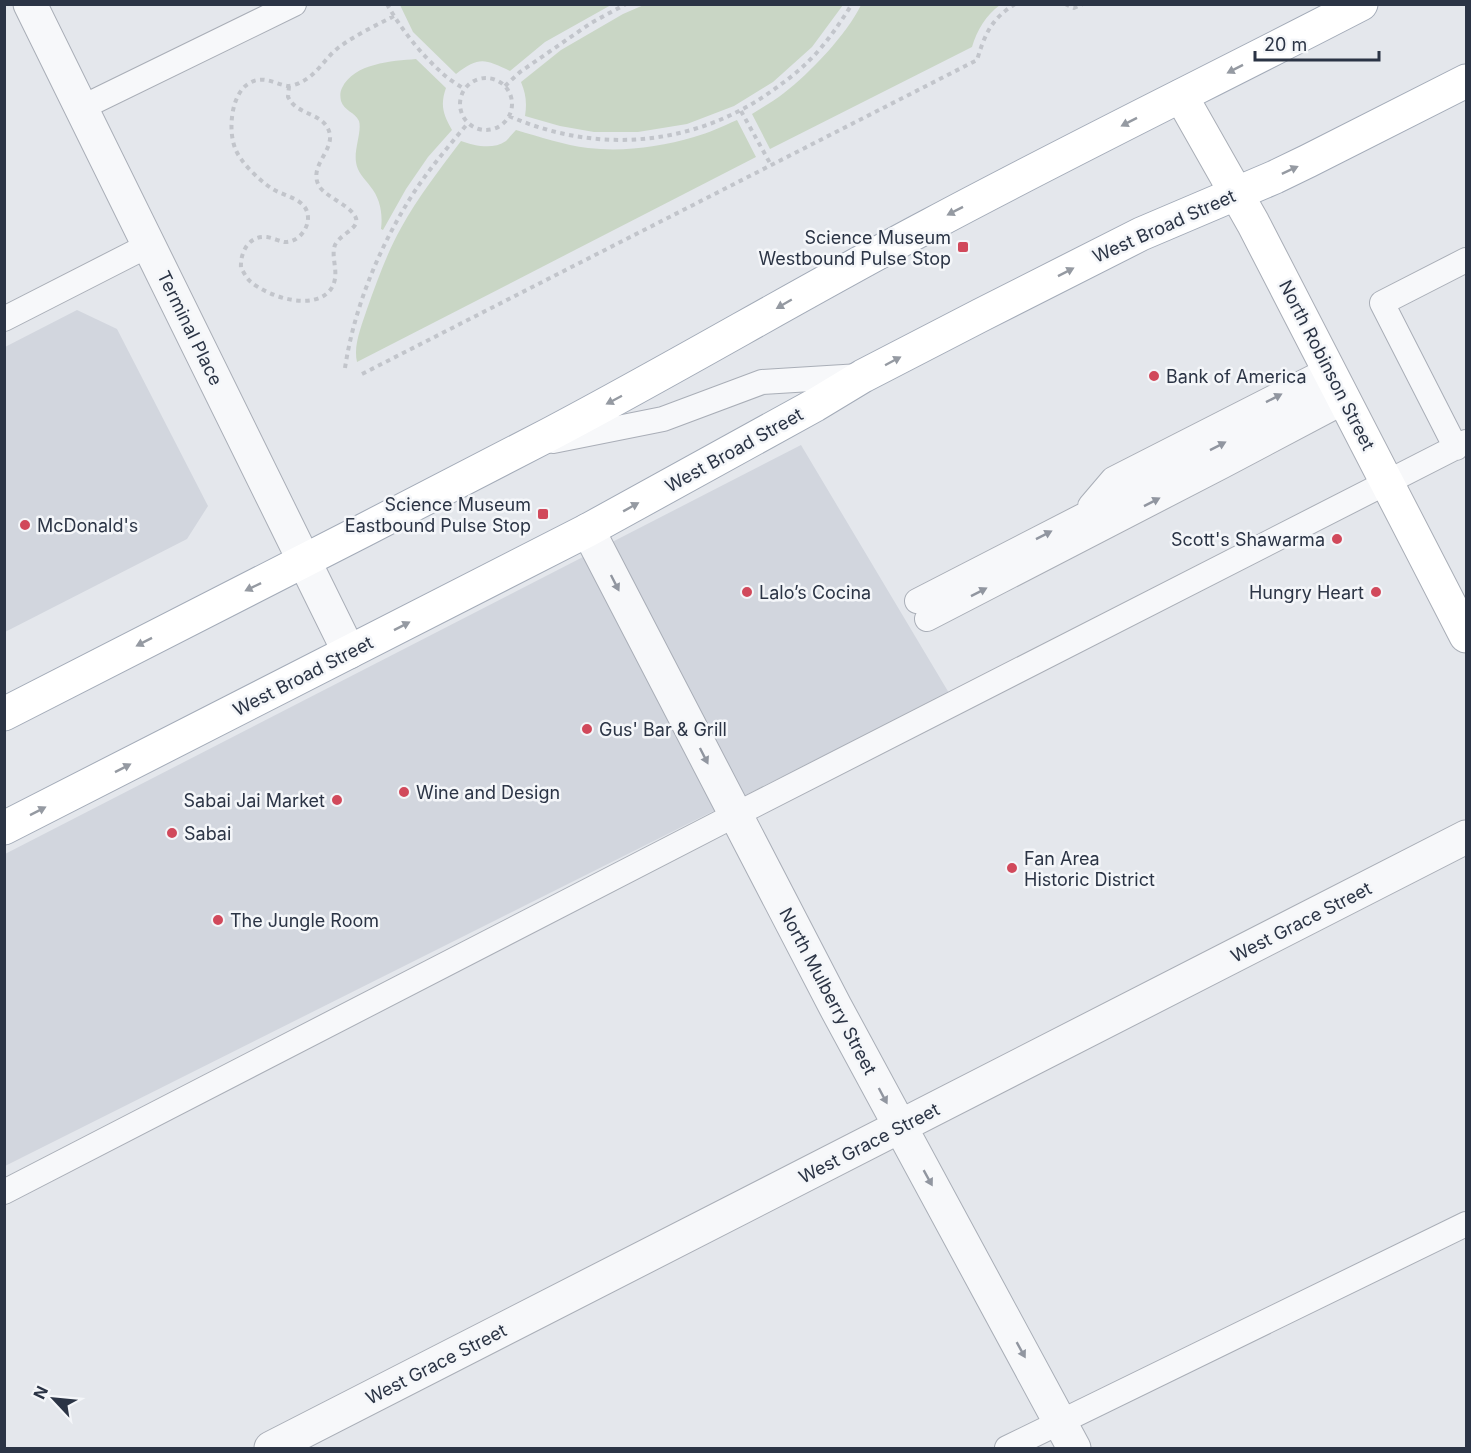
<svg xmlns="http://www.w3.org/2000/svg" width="1471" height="1453" font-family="Inter,sans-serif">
  <rect width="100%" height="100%" fill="#e4e7ec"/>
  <!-- built -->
  <path fill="#d2d6de" d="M77 310 117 329 208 506 187 539 5 632V347Z
    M801 445 949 693 5 1166V854Z"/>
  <!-- green -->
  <path fill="#c9d6c5" d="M646 4H843V5L812 47 773 82 734 106 687 124 638 132H594L560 126 525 116C527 103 526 94 521 82L561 50 623 14Z
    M400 5H611L545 42 510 71C485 59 479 56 456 74L413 32Z
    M861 5H1000C986 15 977 30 972 47L770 149 752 114C763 107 774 101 784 93 810 73 847 34 861 5Z
    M416 59 446 88C440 105 443 114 452 130L428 157 406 189 383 230 381 229C383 213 380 198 370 186 365 179 357 172 356 162 354 149 362 131 359 121 355 112 344 111 341 101 340 96 340 92 342 88 354 63 392 61 416 59Z
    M737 120 756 157 357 362C353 345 362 325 367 309 377 281 387 253 401 228 418 197 440 169 461 141 475 146 493 150 506 141 509 138 513 133 516 130 540 137 564 145 588 148 623 152 660 147 694 137 709 133 723 126 737 120Z"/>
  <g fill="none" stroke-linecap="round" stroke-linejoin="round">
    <!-- lane casing -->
    <g stroke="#a9aeb7" stroke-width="26">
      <path id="lane" d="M81 108 294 4
        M4 319 149 245
        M553 441 663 419 762 382 860 376
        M1456 448 1382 303 1466 260
        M1090 506 1113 479 1329 369
        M917 601 1337 385
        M927 619 1223 466 1346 401
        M4 1192 735 815 1466 442
        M1007 1448 1466 1224"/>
    </g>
    <!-- street casing -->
    <g stroke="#a9aeb7" stroke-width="35">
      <path id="street" d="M30 4 349 652
        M588 530 835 1006 1074 1448
        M271 1448 1466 837"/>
    </g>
    <!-- secondary casing -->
    <g stroke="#a9aeb7" stroke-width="35">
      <path id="secondary" d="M1181 96 1253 223 1466 636"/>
    </g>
    <!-- primary casing -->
    <g stroke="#a3abb8" stroke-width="35">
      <path id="primary" d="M4 714C187 620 370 528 552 433 679 366 803 292 930 225 1072 149 1218 78 1361 4
        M4 828 588 530 815 405 863 376 981 315 1141 234 1275 177 1308 161 1466 81"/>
    </g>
    <!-- path -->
    <path stroke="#c2c5cb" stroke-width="4" stroke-dasharray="4.5 4.5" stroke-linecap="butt" d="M387 4C401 29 420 53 441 72 448 79 457 84 464 89
      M1065 4 1074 8 1083 4
      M460 104a26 26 0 1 1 52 0a26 26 0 1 1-52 0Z
      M289 86 288 97C290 100 291 102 293 104 303 114 320 115 327 127 340 148 307 164 319 186 326 198 360 209 356 223 354 230 339 236 335 245 330 258 341 274 331 289 314 312 269 297 251 282 247 279 244 273 241 268 240 252 249 235 267 237 273 238 279 241 284 242 297 243 308 230 308 218 308 198 284 197 271 188 259 180 240 162 235 148 228 130 231 95 248 84 263 74 274 84 288 86 292 86 298 84 301 82 317 75 325 58 338 48 355 35 375 26 394 16
      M505 86 520 72 591 23 626 4
      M741 111 771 165
      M509 116C600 156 700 146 780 85 794 75 808 63 820 49 832 35 842 20 852 4
      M345 368C354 308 379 248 411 197 428 170 448 147 468 123
      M362 374 977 60C985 34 991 19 1015 4"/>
    <!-- lane -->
    <use href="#lane" stroke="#f7f8fa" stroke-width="24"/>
    <!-- street -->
    <use href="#street" stroke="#f7f8fa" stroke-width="33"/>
    <!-- secondary -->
    <use href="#secondary" stroke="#fff" stroke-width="33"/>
    <!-- primary -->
    <use href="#primary" stroke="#fff" stroke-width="33"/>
  </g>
  <!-- one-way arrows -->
  <defs><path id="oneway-solid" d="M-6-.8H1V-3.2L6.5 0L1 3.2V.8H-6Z" transform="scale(1.5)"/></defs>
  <g fill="#959aa2">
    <use href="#oneway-solid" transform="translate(1235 69) rotate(153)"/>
    <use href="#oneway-solid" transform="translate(1129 122) rotate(153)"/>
    <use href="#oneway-solid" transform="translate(1290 170) rotate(-25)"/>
    <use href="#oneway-solid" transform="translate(955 211) rotate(153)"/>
    <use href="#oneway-solid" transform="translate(1066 272) rotate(-27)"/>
    <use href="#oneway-solid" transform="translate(784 304) rotate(150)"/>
    <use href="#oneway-solid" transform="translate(893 361) rotate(-28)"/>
    <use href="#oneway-solid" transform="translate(614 400) rotate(152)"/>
    <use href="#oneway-solid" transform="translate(631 507) rotate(-29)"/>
    <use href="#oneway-solid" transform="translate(253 587) rotate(154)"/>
    <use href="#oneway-solid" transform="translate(402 626) rotate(-27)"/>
    <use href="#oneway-solid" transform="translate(144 642) rotate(153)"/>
    <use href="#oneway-solid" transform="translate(123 768) rotate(-27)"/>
    <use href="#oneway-solid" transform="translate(38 811) rotate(-27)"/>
  </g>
  <g fill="#9196a0">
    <use href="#oneway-solid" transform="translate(1274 398) rotate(-27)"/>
    <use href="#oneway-solid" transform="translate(1218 446) rotate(-27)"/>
    <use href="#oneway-solid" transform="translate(1152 502) rotate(-27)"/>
    <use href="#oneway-solid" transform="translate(1044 535) rotate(-27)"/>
    <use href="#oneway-solid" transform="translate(615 583) rotate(63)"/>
    <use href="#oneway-solid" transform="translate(979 592) rotate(-27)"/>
    <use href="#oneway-solid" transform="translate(704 756) rotate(63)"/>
    <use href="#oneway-solid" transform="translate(883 1096) rotate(62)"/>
    <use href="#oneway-solid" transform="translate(928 1178) rotate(61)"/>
    <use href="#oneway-solid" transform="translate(1021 1350) rotate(61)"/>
  </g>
  <!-- markers -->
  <g fill="#d1495b" stroke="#f4f6f9" stroke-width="2">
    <rect x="957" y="241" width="12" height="12" rx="3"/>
    <circle cx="1154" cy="376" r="6"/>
    <rect x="537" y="508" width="12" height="12" rx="3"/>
    <circle cx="25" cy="525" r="6"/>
    <circle cx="1337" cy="539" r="6"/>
    <circle cx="747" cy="592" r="6"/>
    <circle cx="1376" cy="592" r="6"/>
    <circle cx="587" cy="729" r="6"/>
    <circle cx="404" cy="792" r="6"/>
    <circle cx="337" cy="800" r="6"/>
    <circle cx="172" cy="833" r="6"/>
    <circle cx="1012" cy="868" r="6"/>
    <circle cx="218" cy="920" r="6"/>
  </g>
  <g text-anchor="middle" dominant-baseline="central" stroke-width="5" stroke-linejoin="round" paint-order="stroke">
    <!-- street labels -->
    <g font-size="18" fill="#2b3445" stroke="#f4f6f9">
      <text transform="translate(1164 226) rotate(-24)">West Broad Street</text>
      <text transform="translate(190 328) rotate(64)">Terminal Place</text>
      <text transform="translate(1327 365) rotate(63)">North Robinson Street</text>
      <text transform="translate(734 450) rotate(-29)">West Broad Street</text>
      <text transform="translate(303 676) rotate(-27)">West Broad Street</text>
      <text transform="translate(1301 922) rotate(-27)">West Grace Street</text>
      <text transform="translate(828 991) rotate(62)">North Mulberry Street</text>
      <text transform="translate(869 1143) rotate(-27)">West Grace Street</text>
      <text transform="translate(436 1364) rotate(-27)">West Grace Street</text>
    </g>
    <!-- poi labels -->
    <g font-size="18" fill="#2b3445" stroke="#f4f6f9" text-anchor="start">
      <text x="951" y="237" text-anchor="end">Science Museum<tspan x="951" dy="21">Westbound Pulse Stop</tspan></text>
      <text x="1166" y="376">Bank of America</text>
      <text x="531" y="504" text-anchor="end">Science Museum<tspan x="531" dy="21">Eastbound Pulse Stop</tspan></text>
      <text x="37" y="525">McDonald's</text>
      <text x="1325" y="539" text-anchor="end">Scott's Shawarma</text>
      <text x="759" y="592">Lalo’s Cocina</text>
      <text x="1364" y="592" text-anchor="end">Hungry Heart</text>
      <text x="599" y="729">Gus' Bar &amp; Grill</text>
      <text x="416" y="792">Wine and Design</text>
      <text x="325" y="800" text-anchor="end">Sabai Jai Market</text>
      <text x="184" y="833">Sabai</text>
      <text x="1024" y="858">Fan Area<tspan x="1024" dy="21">Historic District</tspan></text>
      <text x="230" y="920">The Jungle Room</text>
    </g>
  </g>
  <!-- border -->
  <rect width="1471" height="1453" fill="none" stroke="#2b3445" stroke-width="12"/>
  <!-- north arrow -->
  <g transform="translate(54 1399) rotate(296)" stroke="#f4f6f9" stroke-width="4.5" paint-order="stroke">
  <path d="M0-4.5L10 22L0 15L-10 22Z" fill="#2b3445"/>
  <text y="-9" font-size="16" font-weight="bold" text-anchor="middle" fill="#2b3445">N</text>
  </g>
  <!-- scale -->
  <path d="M1255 51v9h124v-9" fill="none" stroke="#2b3445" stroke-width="3"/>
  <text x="1264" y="51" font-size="18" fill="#2b3445" stroke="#f4f6f9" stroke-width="4.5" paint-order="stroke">20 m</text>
</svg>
